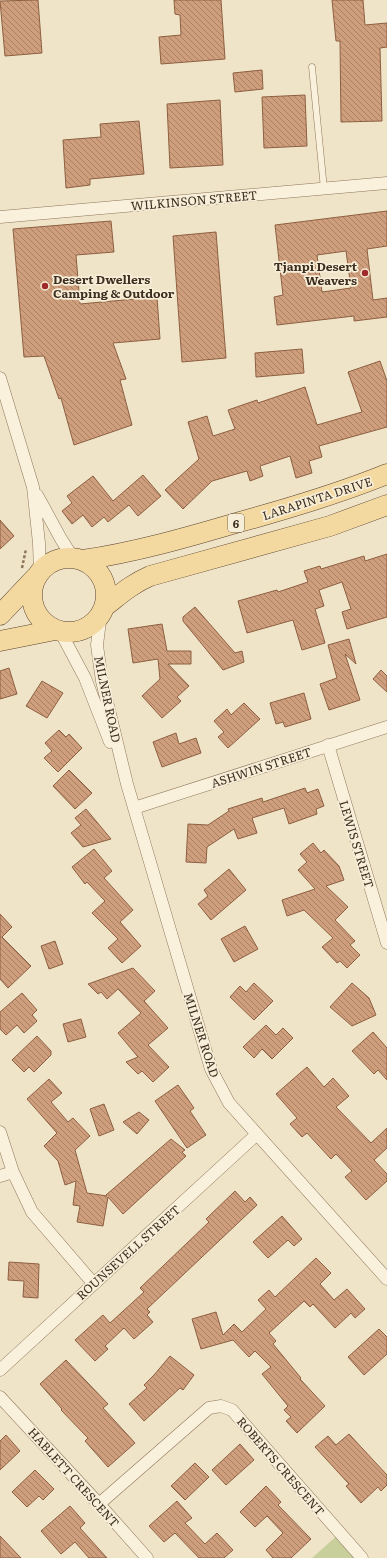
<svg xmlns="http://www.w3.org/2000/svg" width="387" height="1558" font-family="Literata,serif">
  <defs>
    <pattern id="building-back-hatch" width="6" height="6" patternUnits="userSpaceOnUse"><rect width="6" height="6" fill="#cf9f7d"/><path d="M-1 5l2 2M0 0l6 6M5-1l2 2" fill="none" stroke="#a98266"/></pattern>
  </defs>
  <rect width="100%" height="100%" fill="#f0e4c8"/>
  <!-- green -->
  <path fill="#c9cf9b" d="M340 1533 362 1558H312Z"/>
  <!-- building -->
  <path fill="url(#building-back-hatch)" stroke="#8d5f41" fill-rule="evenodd" d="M38 0 42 53 5 56 0 1Z
    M174 0H221L225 59 161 64 159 37 181 35 180 15 175 14Z
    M332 0H363L365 25 387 23V47L380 48 382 121 341 122 340 41H336Z
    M262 70 263 89 235 92 233 73Z
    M305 95 307 146 264 148 262 97Z
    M220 100 223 165 170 168 167 104Z
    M139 121 144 174 90 179V185L66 188 63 140 101 137 100 124Z
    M387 211V246L367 249 373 300 387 298V317L354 321V316L277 325 274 297 283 295 275 225ZM346 251 351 288 322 292 317 255Z
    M111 221 114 252 76 255 80 304 157 297 160 339 113 343 126 379 120 380 132 425 74 445 61 398 59 399 44 356 24 357 13 229Z
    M216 232 226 358 182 362 173 236Z
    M302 349 304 373 256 377 255 353Z
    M380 361 387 381V427L319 446 322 457 309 461 312 473 296 478 290 456 260 466 263 476 250 481 247 471 212 481 183 509 165 490 199 459 188 422 207 416 213 436 235 429 228 410 257 400 258 403 305 387 317 425 362 412 348 372Z
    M143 475 161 496 138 516 129 505 108 522 104 517 92 527 83 515 72 524 62 511 72 503 67 496 93 476 113 501Z
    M0 520 14 536 0 549Z
    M387 554V617L347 629 342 612 351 609 342 582 319 590 324 606 315 609 325 643 302 650 293 620 247 633 238 601 277 590 278 592 308 582 304 571 320 566 321 569 364 556 365 561Z
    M195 607 235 653 242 651 244 662 223 670 183 621V617Z
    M162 624 167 651H191V664H168L189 686 177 697 181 701 162 718 142 696 160 679 158 659 133 663 128 629Z
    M349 639 356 664 345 654 360 700 329 710 320 684 337 678 328 645Z
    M9 668 17 694 0 699V671Z
    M381 670 387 676V692L373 679Z
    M42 681 63 693 47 718 26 706Z
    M304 693 311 719 285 727 283 722 276 724 270 703Z
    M244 703 260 719 228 748 218 737 224 732 214 721 227 709 231 715Z
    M59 730 66 737 69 734 82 748 58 772 44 758 52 751 45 743Z
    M176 733 179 744 196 738 201 753 162 767 153 742Z
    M69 770 92 793 75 809 53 786Z
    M305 788 307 793 318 789 324 806 316 809 317 814 289 824 284 808 252 818 257 833 238 839 234 829 207 847 206 863 186 862 188 824 208 825 229 811 228 809 262 798 263 802Z
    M86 809 111 839 83 847 71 833 81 825 75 818Z
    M313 843 321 853 324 850 339 866 344 880 326 886 348 907 335 920 355 941 350 945 360 955 347 968 340 961 337 963 322 947 333 938 304 910 287 916 282 900 315 889 298 870 307 862 300 854Z
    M94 849 112 871 104 878 133 910 120 922 141 946 122 963 108 948 118 939 92 913 105 901 87 882 85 884 72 867Z
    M229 869 246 890 211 920 198 904 208 896 204 890Z
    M0 914 12 927 2 937 31 966 8 988 0 979Z
    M245 926 258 949 234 962 221 939Z
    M55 941 63 964 49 969 41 946Z
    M133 968 155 991 144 1001 168 1028 148 1045 169 1067 153 1082 142 1071 138 1074 126 1062 138 1057 118 1033 141 1013 118 989 107 999 101 992 98 994 88 984Z
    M254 983 273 1001 254 1020 230 997 240 986 246 992Z
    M352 983 369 998 376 1015 352 1026 330 1007Z
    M22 993 37 1010 32 1015 37 1021 24 1033 17 1025 6 1035 0 1029V1012Z
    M81 1019 86 1037 68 1042 63 1024Z
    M266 1025 276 1035 283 1028 293 1038 272 1059 262 1049 254 1058 243 1047Z
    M373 1032 387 1048V1080L378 1070 374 1074 352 1051Z
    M37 1036 51 1051V1055L34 1072 29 1067 24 1072 12 1060Z
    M307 1067 324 1087 333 1078 349 1096 336 1107 371 1143 387 1128V1148L374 1160 387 1174V1181L366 1200 345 1177 352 1171 336 1154 331 1159 307 1133 302 1137 290 1124 297 1118 276 1094Z
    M49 1079 62 1093 51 1102 68 1122 73 1118 90 1136 75 1150 87 1193 107 1196 106 1195 171 1139 185 1150 182 1152 186 1156 123 1214 108 1197 103 1226 77 1222 80 1206 73 1205 76 1181 65 1185 58 1161 44 1146 57 1133 27 1099Z
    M178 1085 194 1108 190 1111 206 1135 187 1148 155 1101Z
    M104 1104 114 1130 99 1136 90 1109Z
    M139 1112 149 1120 137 1134 123 1122Z
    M235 1191 245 1202 250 1197 257 1205 147 1309 150 1312 147 1315 153 1322 134 1339 124 1328 105 1346 108 1349 95 1361 75 1340 103 1315 110 1323 144 1292 140 1288 209 1222 206 1219Z
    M282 1216 302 1239 294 1246 288 1240 268 1258 253 1242Z
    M316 1258 331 1273 320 1284 334 1300 347 1289 365 1309 355 1318 351 1313 335 1328 313 1304 310 1307 304 1301 269 1333 276 1341 273 1344 301 1378 300 1379 325 1406 297 1433 286 1421 291 1417 284 1410 288 1406 262 1374 271 1367 255 1351 249 1357 233 1340 201 1349 192 1319 216 1312 223 1335 234 1324 242 1332 266 1309 258 1300 269 1290 275 1297Z
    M9 1262 39 1264 38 1298 23 1297 24 1281 8 1280Z
    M379 1329 387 1337V1354L364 1375 348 1357Z
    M170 1356 194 1375 183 1390 180 1388 144 1421 129 1404 147 1388 144 1385 154 1375Z
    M66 1360 108 1404 103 1408 135 1443 108 1467 85 1441 88 1438 61 1410 62 1409 40 1384Z
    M349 1434 387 1475V1485L381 1491 378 1487 361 1503 346 1486 349 1484 315 1447 328 1436 336 1445Z
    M6 1435 20 1451 0 1470V1441Z
    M240 1444 254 1460 226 1485 212 1470Z
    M195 1463 209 1477 185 1500 171 1486Z
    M35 1470 54 1489 43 1500 39 1496 27 1507 12 1492Z
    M266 1486 281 1502 278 1505 311 1539 291 1558H273L266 1550 283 1533 267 1516 255 1527 240 1512Z
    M177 1501 192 1518 185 1523 205 1544 217 1533 233 1550 224 1558H199L175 1533 164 1542 149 1526Z
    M70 1506 85 1523 80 1528 107 1558H89L75 1542 61 1554 41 1531Z
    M0 1536 21 1558H0Z"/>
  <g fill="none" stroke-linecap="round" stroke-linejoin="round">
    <!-- lane casing -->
    <g stroke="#8d765c" stroke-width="7">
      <path id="lane" d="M312 67 324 189"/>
    </g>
    <!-- street casing -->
    <g stroke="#8d765c" stroke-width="13">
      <path id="street" d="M0 217 387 183
        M0 378 33 487 39 543 40 573
        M37 495 61 539 73 558
        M101 613 97 645 99 660 102 681 127 784 211 1069 229 1103 387 1279
        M60 631 85 678 110 742
        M328 745 387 943
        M134 808 387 727
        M0 1132 13 1172 32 1212 93 1283
        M0 1176 13 1172
        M0 1370 256 1135
        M0 1397 99 1504 147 1558
        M99 1504 209 1408 221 1406 232 1410 362 1558"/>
    </g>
    <!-- primary casing -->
    <g stroke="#5b4430" stroke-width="21">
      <path id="primary" d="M32 595a37 37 0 1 1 74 0a37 37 0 1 1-74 0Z
        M83 560C136 552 185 538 236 523 287 509 338 494 387 474
        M104 607C121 594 130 585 150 576L330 526 387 505
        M0 615 36 577
        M0 641 55 630"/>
    </g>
    <!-- path -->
    <path stroke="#8d765c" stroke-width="2.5" stroke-dasharray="3 2" stroke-linecap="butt" d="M22 568 26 549"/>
    <!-- lane -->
    <use href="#lane" stroke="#faf1dc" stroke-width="6"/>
    <!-- street -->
    <use href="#street" stroke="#faf1dc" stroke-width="12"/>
    <!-- primary -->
    <use href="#primary" stroke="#f3d9a0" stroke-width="20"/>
  </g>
  <!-- markers -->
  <g fill="#9e2a2b" stroke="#f7eed8" stroke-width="1.5">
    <circle cx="365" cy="273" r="4"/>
    <circle cx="45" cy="286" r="4"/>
  </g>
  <g text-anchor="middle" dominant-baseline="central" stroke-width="3.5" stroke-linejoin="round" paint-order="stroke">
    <!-- shield labels -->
    <rect fill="#f7eed8" stroke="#756857" stroke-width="1" x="228" y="514" width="16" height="18" rx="3"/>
    <g font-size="11" font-weight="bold" fill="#3d2e20">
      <text x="236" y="523">6</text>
    </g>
    <!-- street labels -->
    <g font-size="12" fill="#3d2e20" stroke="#f7eed8">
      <text transform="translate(194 200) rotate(-5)">WILKINSON STREET</text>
      <text transform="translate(317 498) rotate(-18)">LARAPINTA DRIVE</text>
      <text transform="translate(108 699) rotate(78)">MILNER ROAD</text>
      <text transform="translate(261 767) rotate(-18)">ASHWIN STREET</text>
      <text transform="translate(357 844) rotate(73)">LEWIS STREET</text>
      <text transform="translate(202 1035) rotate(72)">MILNER ROAD</text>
      <text transform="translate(128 1252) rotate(-42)">ROUNSEVELL STREET</text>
      <text transform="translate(281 1466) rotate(49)">ROBERTS CRESCENT</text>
      <text transform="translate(74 1477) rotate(48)">HABLETT CRESCENT</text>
    </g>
    <!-- poi labels -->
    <g font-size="12" font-weight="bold" fill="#3d2e20" stroke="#f7eed8" text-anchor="end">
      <text x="357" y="266">Tjanpi Desert<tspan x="357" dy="14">Weavers</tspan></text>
      <text x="53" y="279" text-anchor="start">Desert Dwellers<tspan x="53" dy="14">Camping &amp; Outdoor</tspan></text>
    </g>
  </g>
</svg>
